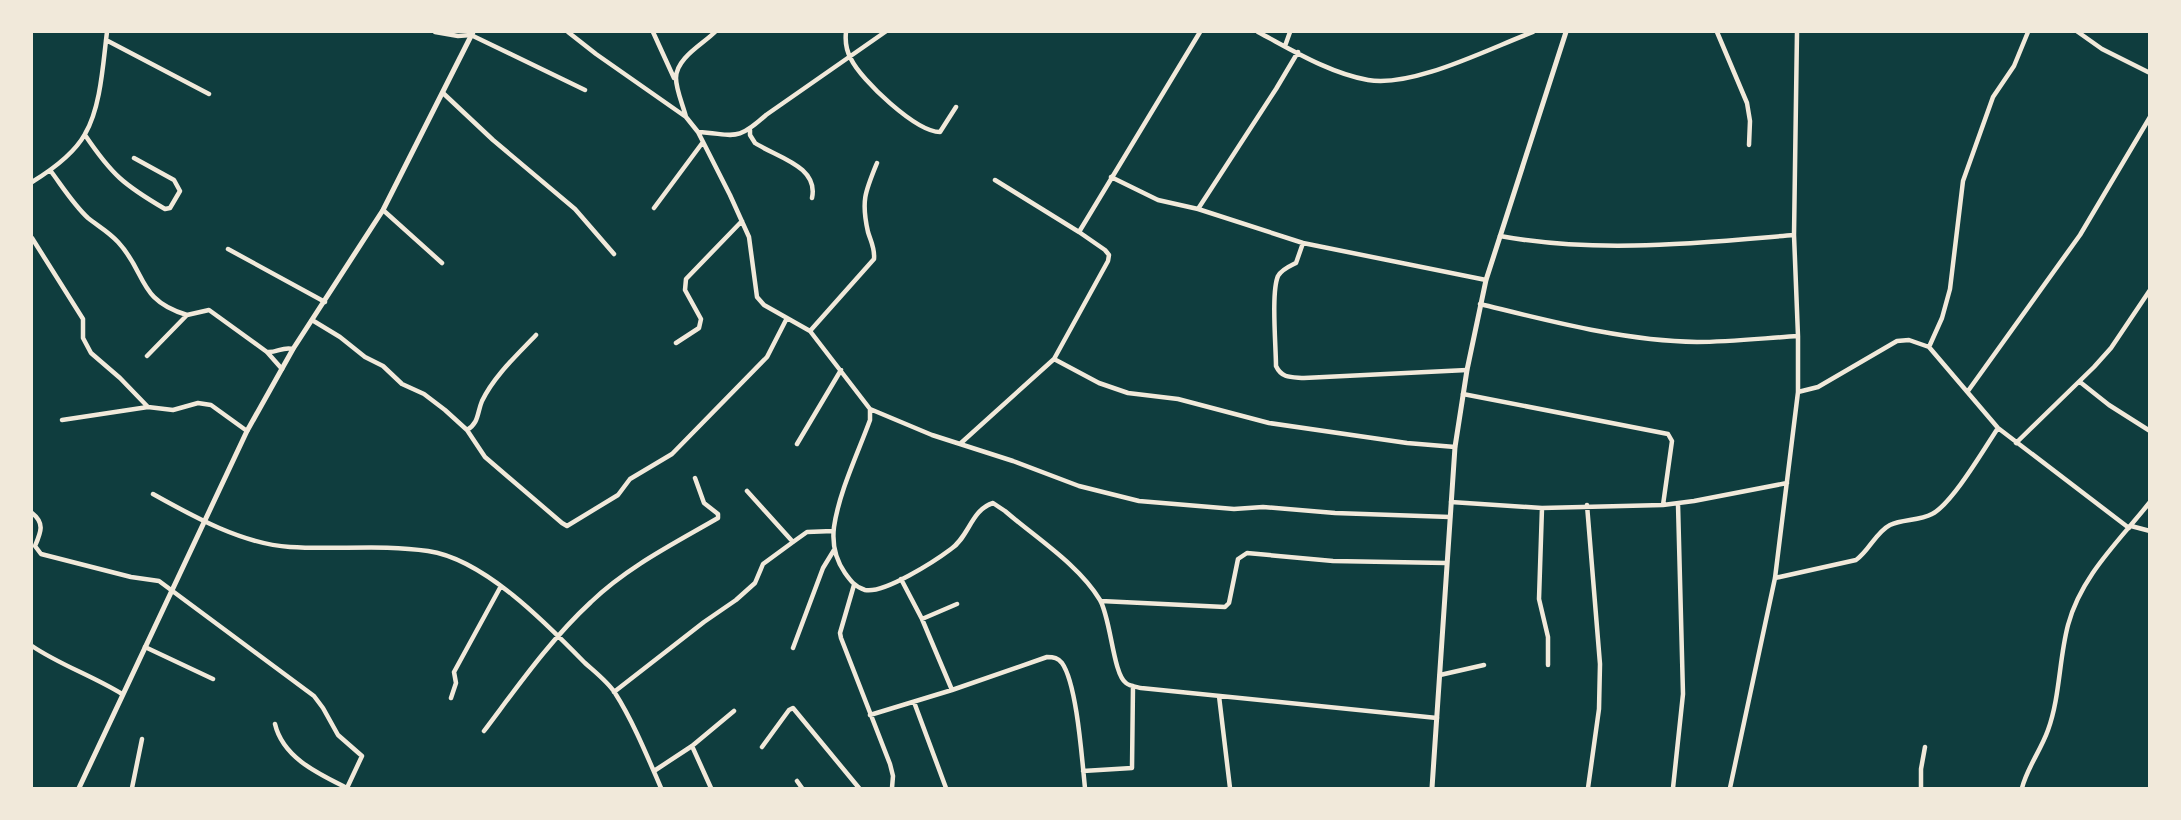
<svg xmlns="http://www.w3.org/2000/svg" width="2181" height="820" font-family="'Noto Sans',sans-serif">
  <rect width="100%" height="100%" fill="#0f3d3e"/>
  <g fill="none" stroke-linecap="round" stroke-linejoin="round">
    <!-- minor -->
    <path stroke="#f1e9da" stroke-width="4.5" d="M435 32 458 36 471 35 585 90
      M568 32 596 54 686 117 698 132 730 195 749 237 757 297 764 305 810 331 870 409V420C858 453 839 492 834 527 832 543 836 560 845 573 850 580 855 587 865 590 884 594 935 561 951 549 969 537 971 510 993 503L1005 511C1036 538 1078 564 1100 600 1111 619 1113 674 1126 683 1129 686 1137 687 1141 688L1437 718
      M653 32 674 78
      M846 32C845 41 846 50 851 59 861 80 916 132 940 132L956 107
      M1258 32C1292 50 1329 73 1368 80 1413 88 1490 48 1533 32
      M1717 32 1747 103 1750 121 1749 145
      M2078 32 2102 49 2150 73
      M106 40 209 94
      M1285 46 1290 32
      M443 93 493 140 575 209 614 254
      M686 117C683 105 676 90 676 78 676 58 703 44 715 32
      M750 130V135L755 143C776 157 819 166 812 198
      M698 132C735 134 735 143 766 115L885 32
      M85 135C112 175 124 185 165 209L170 208 180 191 174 180 134 158
      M50 170C62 186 73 204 88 218 98 226 109 232 118 242 147 273 137 300 187 315
      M1111 177 1158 200 1198 209 1303 243 1486 280
      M32 182C50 171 74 154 85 134 101 107 103 63 107 32
      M654 208 703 142
      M1198 209 1276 89 1298 52
      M383 210 442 263
      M1079 232 1200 32
      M1500 236C1597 254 1697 243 1794 235
      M32 238 83 319V338L91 353 120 378 148 407
      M1303 243 1296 263C1290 266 1282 269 1278 276 1271 292 1276 347 1276 366 1282 379 1292 377 1304 378L1467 370
      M228 249 325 302
      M1480 304C1550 321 1624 341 1697 342 1730 342 1765 338 1798 336
      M312 320 340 337 365 357 383 366 402 384 424 394 445 410 467 430 485 457 562 523 567 526 618 495 630 479 672 454 767 357 787 318
      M810 331 874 259C875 248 871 242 868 232 861 201 865 192 877 163
      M676 343 699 328 701 319 685 290 686 279 742 221
      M1929 347 1942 318 1950 289 1963 181 1993 97 2014 66 2028 32
      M267 352C277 353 283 346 293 349
      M147 356 187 315 209 310 267 352 282 369
      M1054 359 1099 383 1128 393 1178 399 1269 423 1407 443 1455 447
      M2080 382 2109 405 2150 431
      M1968 391 2080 235 2150 117
      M1798 392 1818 387 1897 341 1909 340 1929 347 1998 428 2129 528
      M1463 394 1668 434 1672 441 1663 505
      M870 409 932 435 1013 461 1079 486 1139 501 1234 509 1263 507 1335 513 1450 517
      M62 420 148 407 173 410 198 403 211 405 247 431
      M467 430C479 423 477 413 482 401 494 376 517 355 536 335
      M961 443 1054 359 1108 261 1109 255 1105 250 1079 232 995 180
      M2016 443 2094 367 2111 348 2150 290
      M797 444 841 370
      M747 491 793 542
      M153 494C194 517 243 544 290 547 336 550 382 544 428 551 484 559 547 624 585 663 595 672 608 682 615 693 633 721 648 758 661 788
      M1451 502 1542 508 1663 505 1694 501 1787 483
      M1587 505 1600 664 1599 709 1588 788
      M1542 508 1539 599 1548 637V665
      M32 513C45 523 41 532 35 546L41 554 131 577 159 581 314 696 323 708 338 735 362 756 347 788C319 774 283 758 275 724
      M2131 526 2150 531
      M1775 578 1856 560C1869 551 1876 532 1890 525 1903 519 1919 521 1932 514 1952 504 1984 449 1998 428
      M901 579 922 619 952 690
      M854 585 840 633 841 638 890 764 893 776 892 788
      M1101 601 1225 607 1229 603 1238 559 1247 553 1333 561 1446 563
      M922 619 957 604
      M32 646C60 665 93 676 122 694
      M145 647 213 679
      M793 648 823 568 834 550
      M1440 675 1484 665
      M614 692 704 622 736 600 755 583 763 564 793 542 807 532 833 531
      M1219 696 1230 788
      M451 698 456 683 454 672 501 586
      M914 702 946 788
      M870 715 952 690 1047 657C1054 657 1058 658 1062 663 1077 684 1082 760 1085 788
      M484 731C518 686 550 640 591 602 627 567 675 543 718 518V514L704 503 695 478
      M692 746 711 788
      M762 747 789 710 793 708 859 788
      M654 771 692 746 734 711
      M1083 771 1132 768 1133 686
      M797 781 802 788
      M132 788 142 739
      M1673 788 1683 694 1678 504
      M1730 788 1775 578 1798 392V336L1794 235 1797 32
      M1921 788V769L1925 747
      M2022 788C2027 768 2041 750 2048 730 2060 697 2059 659 2068 625 2081 576 2119 541 2150 502"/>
    <!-- tertiary -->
    <path stroke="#f1e9da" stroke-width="5" d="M79 788 247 431 293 349 383 210 473 32
      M1432 788 1455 447 1467 370 1486 280 1566 32"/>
  </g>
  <!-- border -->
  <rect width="2181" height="820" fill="none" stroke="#f1e9da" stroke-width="66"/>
</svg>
